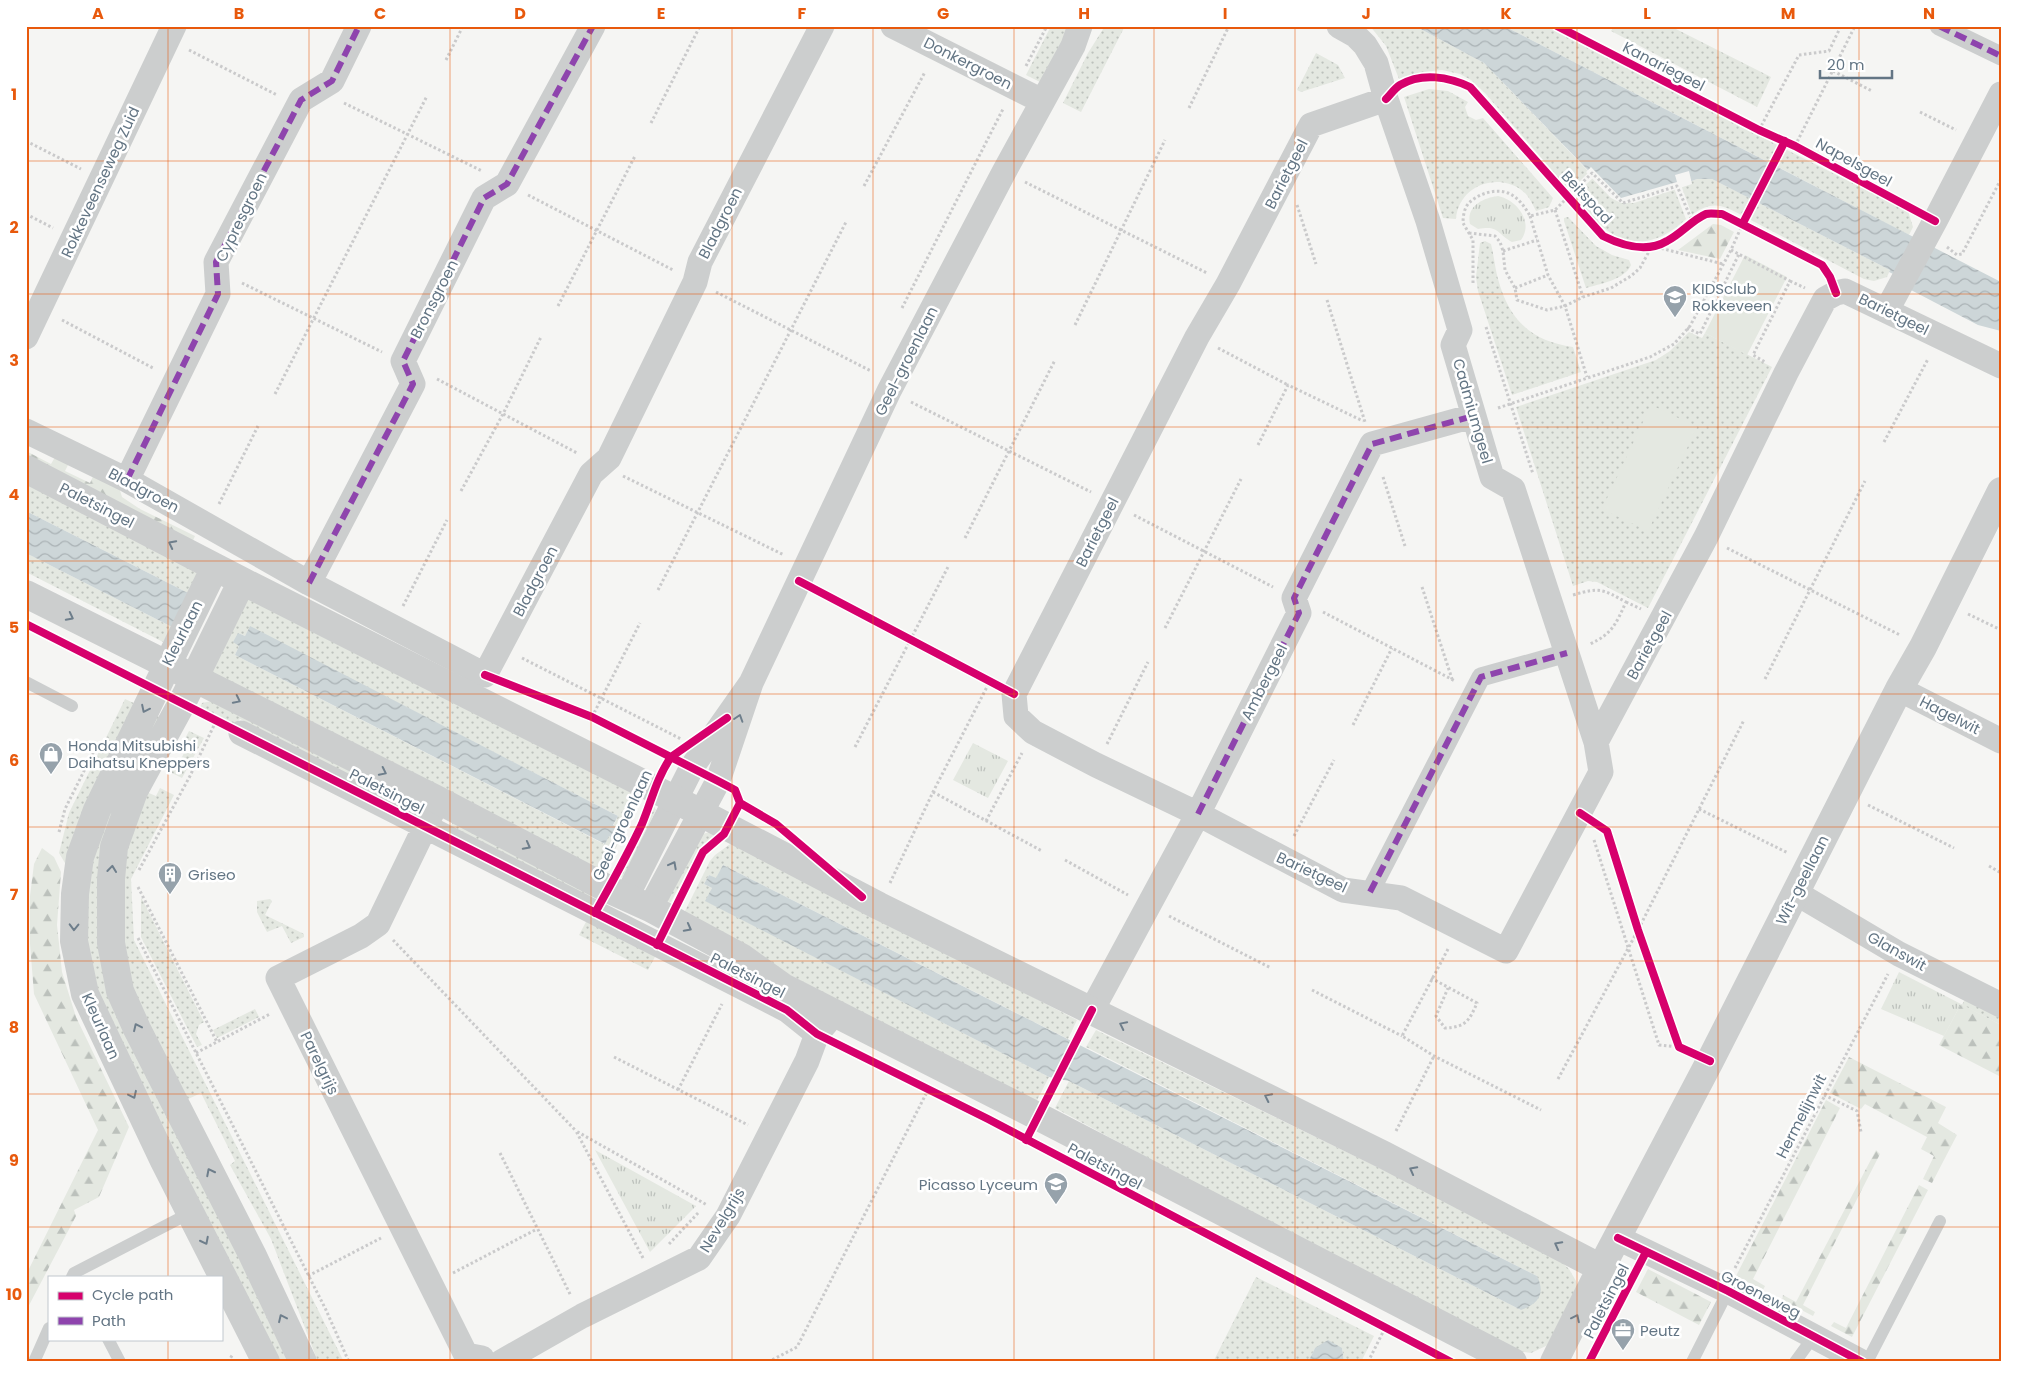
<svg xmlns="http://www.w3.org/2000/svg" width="2027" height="1388" font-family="Poppins,sans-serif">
  <defs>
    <pattern id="grass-dots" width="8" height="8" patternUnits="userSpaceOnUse" patternTransform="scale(1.25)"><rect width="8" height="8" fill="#e4e8e1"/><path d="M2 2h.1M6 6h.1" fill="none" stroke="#bcc1bc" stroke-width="1.8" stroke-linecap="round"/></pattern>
    <pattern id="forest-firs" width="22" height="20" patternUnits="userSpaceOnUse" patternTransform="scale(1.25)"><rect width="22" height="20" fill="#e4e8e1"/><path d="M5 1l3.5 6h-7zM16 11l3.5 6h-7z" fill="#bcc1bc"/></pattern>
    <pattern id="park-tufts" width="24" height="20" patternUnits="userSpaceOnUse" patternTransform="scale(1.25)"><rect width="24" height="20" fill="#e4e8e1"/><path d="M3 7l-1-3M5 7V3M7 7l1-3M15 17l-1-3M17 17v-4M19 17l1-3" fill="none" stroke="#bcc1bc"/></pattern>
    <pattern id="water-waves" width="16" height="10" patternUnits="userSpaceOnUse" patternTransform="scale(1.25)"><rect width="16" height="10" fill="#cdd6d8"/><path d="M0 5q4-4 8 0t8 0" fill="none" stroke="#aab2b5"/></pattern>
  </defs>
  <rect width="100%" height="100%" fill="#f5f5f3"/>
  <!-- grass -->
  <path fill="url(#grass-dots)" fill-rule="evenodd" d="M1051 26H1073L1044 84 1026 75Z
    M1105 26H1125L1081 112 1063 103 1088 53Z
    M1370 26H1415L1484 63 1589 172 1570 191 1485 93 1471 80 1460 74 1442 70 1423 72 1399 79 1386 46Z
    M1504 26H1547L1779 146 1770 163Z
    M1614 26H1670L1771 77 1757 107 1611 31Z
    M1316 53 1338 65 1345 78 1301 92 1297 90Z
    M1429 89 1448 91 1468 102 1465 107 1468 116 1476 120 1483 118 1553 198 1549 207 1536 211C1532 203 1528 194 1520 189 1494 172 1458 188 1456 219L1443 218 1404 97Z
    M1785 149 1908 211 1913 227 1909 235 1776 166Z
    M1594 177 1674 188 1686 219C1662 242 1631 252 1603 227 1592 218 1584 206 1575 195Z
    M1697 179H1712L1752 199 1743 216C1723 205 1712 200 1692 215L1681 185Z
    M1757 202 1890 270 1887 277 1874 281 1864 279 1749 219Z
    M1568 217 1596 246 1612 255 1629 260 1631 265C1625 280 1599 284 1586 288L1564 221V218Z
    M1485 241 1491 244C1494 256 1495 268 1498 279 1509 320 1531 341 1573 347L1581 372 1512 395 1478 291 1476 277 1480 243Z
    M1689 332 1702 338 1705 333 1772 367 1648 608 1597 582 1588 581 1573 586 1516 407 1656 360 1670 351Z
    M26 479 204 569 190 594 26 511Z
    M26 553 172 627 163 642 26 572Z
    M243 596 638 793 633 813 602 876 209 672ZM250 627 618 816 613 826 621 830 616 839 608 835 604 844 235 655 239 646 238 633 245 636Z
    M125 699 138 705 68 868 59 853 69 813Z
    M212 701 419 804 420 810H418L240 719 235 725 200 707 202 703Z
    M154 714 163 719 103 901 165 1100 288 1362H276L105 1015 87 952V895L92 848Z
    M189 731 204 738 182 778 168 771 171 767 176 769 184 753 179 750Z
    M160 788 174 795 131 879 134 940 344 1362H318L271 1239 230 1165 235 1161 201 1093 184 1101 125 971 119 879 144 791 156 796Z
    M653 804 656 810 625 876 620 878 619 875 645 825 651 805Z
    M454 818 595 889 590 899 451 826Z
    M709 832 716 835 698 851 671 902 669 903 667 899 700 835Z
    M733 842 1077 1020 1068 1039 723 865 716 879 709 875 704 884 712 888 706 901 1049 1077 1034 1106 682 917 710 861 715 855Z
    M141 897 204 1022 199 1025 196 1034 202 1045 197 1047 141 937Z
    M270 899 272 901 265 915 304 934V937L291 943 282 926 267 932 257 912V901Z
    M587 920 656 955 648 970 579 935Z
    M1965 999 2001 1017V1025L1962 1005Z
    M255 1009 259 1017 217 1038 213 1030Z
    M1096 1030 1550 1251 1569 1269 1576 1281 1578 1292 1560 1336 1546 1346 1531 1353 1516 1351 1366 1275 1055 1108 1069 1081 1521 1310 1537 1276 1086 1047Z
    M1256 1277 1374 1336 1361 1362H1344L1342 1348H1315L1308 1362H1213Z"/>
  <!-- forest -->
  <path fill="url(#forest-firs)" d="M1713 224 1721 225 1734 232 1720 259 1678 250Z
    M26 451 51 464 58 452 71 459 65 471 90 483 96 470 117 480 122 497 140 509 195 536 190 547 26 462Z
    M42 848 54 857 61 872 57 925 62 972 76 1017 129 1127 99 1197 74 1210 76 1216 26 1311V1275L98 1130 34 994 30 944V896L34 864Z
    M1961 1004 2001 1025V1077L1939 1045Z
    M1849 1057 1946 1107 1938 1123 1957 1135 1932 1183 1923 1179 1934 1156 1921 1149 1927 1137 1865 1104 1861 1109 1830 1093Z
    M1826 1100 1840 1108 1753 1279 1765 1286 1763 1290 1736 1276Z
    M1876 1150 1880 1154 1803 1305 1815 1312 1813 1316 1782 1300 1783 1295 1796 1302Z
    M1919 1185 1928 1190 1852 1337 1831 1326 1834 1322 1846 1328Z
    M1648 1269 1711 1302 1699 1325 1636 1292Z"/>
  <!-- park -->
  <path fill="url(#park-tufts)" d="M1498 196C1517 200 1534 222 1521 240L1512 242C1496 233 1499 225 1478 229L1470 224C1466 207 1482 198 1498 196Z
    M973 743 1008 761 988 798 953 780Z
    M1899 972 1961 1004 1944 1036 1881 1009Z
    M595 1150 696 1206 650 1252Z"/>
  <!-- pitch -->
  <path fill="#e4e8e1" d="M1745 255 1787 277 1747 355 1705 333Z
    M1651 405 1697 427 1648 531 1602 509Z"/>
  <!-- water -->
  <path fill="url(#water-waves)" d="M1415 26H1504L1999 281 2001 277V331L1978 325 1911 290 1914 284 1889 272 1890 270 1712 179H1697L1674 188 1622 200 1613 196 1484 63Z
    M26 511 190 594 172 627 26 553Z
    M250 626 618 816 613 825 621 830 616 840 609 836 605 844 235 655 239 646 233 642 238 633 245 636Z
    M723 865 1537 1276C1546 1294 1538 1304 1521 1310L1069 1081 1049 1077 705 901 712 888 704 884 709 875 716 878Z
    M1328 1340 1342 1348 1344 1362H1308L1315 1348Z"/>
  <!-- pier -->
  <path fill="#f5f5f3" d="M1591 167 1621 198 1677 182 1675 175 1689 171 1692 184 1634 203H1621L1611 198 1586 172Z"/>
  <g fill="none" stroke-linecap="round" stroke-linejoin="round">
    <!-- path -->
    <path stroke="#cacacb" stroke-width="3" stroke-dasharray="2.5 2.5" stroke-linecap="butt" d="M1562 29 1563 26
      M189 50 277 95
      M446 60 463 26
      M1026 66 1047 26
      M1833 71 1872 91
      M344 103 482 171
      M1189 108 1229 26
      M1920 112 1956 130
      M651 123 700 26
      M1759 130 1799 55 1829 51 1841 26
      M26 141 81 169
      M1795 146 1855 26
      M1025 182 1207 273
      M864 186 925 72
      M528 195 673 270
      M1297 205 1316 264
      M1555 210 1583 297
      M26 214 53 228
      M1530 216 1548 275 1565 306 1587 377
      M1469 233 1495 236 1500 242 1503 251 1505 270 1515 288 1517 300 1547 310 1565 306 1583 297 1611 288 1631 276 1640 268 1652 246 1723 264
      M1947 247 1957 255 1962 254 2001 179
      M1731 250 1790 281 1753 355 1765 362
      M1503 251 1537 240
      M1790 281 1805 288
      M242 283 382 352
      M1473 283V240L1463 223C1463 217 1464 209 1468 204 1477 194 1495 188 1508 193 1518 197 1525 207 1530 216L1555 210 1592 173 1623 203 1677 186 1693 223
      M1515 288 1548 275
      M716 292 871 371
      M1327 300 1365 422
      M558 306 635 156
      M902 308 1003 109
      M62 320 153 368
      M1075 325 1165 140
      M1486 327 1533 474
      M1687 328 1700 334 1739 254
      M1218 348 1288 385
      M437 379 577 453
      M275 394 427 96
      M911 402 1091 492
      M1498 408 1650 357 1674 344 1690 326 1731 250 1743 223
      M1884 442 1928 359
      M1258 445 1288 385 1363 421
      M623 476 784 555
      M1383 477 1405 546
      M461 491 503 414 541 337
      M219 504 258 426
      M1134 515 1273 587
      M965 538 1055 360
      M1727 548 1900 635
      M1422 587 1452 679
      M658 590 846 222
      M1573 595C1600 587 1602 589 1626 602 1616 624 1612 634 1590 644
      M1626 602 1641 609
      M403 606 447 520
      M1323 612 1455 681
      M1968 614 2001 630
      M1165 628 1241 479
      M522 658 681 739
      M1765 679 1865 481
      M592 717 640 623
      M1353 725 1392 648
      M1107 744 1148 662
      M855 747 949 565
      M933 792 1042 851
      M1868 805 1954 848
      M1699 809 1788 853
      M986 821 1022 753
      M59 832 65 809 95 749
      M1294 836 1334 760
      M1594 840 1659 1045 1679 1047
      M1065 860 1128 895
      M1989 866 2001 873
      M139 870 190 776 216 721
      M890 883 933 792 990 681
      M138 887 217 1042
      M1169 916 1271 968
      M138 938 326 1310 349 1362
      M393 940 576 1131
      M1448 949 1402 1036 1434 1056 1541 1110
      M1431 978 1477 1003C1469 1021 1466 1027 1445 1028L1436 1016 1448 988
      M1312 990 1402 1036
      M196 1053 270 1014
      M614 1057 748 1125
      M1558 1079 1638 930 1744 720
      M678 1090 722 1004
      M1824 1095 1857 1111 1861 1132
      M1396 1131 1434 1056
      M500 1153 571 1296
      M669 1244 699 1212
      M643 1258 576 1131 707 1205
      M1735 1268 1888 974
      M453 1273 537 1229
      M308 1276 381 1238
      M228 1362 233 1354
      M768 1362 797 1347 928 1090
      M1368 1362 1385 1328"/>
    <!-- service -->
    <path stroke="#cccece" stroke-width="12" d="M26 682 72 706
      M72 1277 74 1273 190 1213
      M108 1339 120 1362
      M34 1362 49 1328
      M1692 1362 1728 1291
      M1795 1362 1814 1336
      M1867 1362 1940 1221"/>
    <!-- pedestrian -->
    <path stroke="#cccece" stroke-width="19" d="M1939 26 2001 56
      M1370 892 1481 677 1567 653"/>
    <!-- minor -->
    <path stroke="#cccece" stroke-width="25" d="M893 26 1042 101
      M1339 26 1355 35 1365 45 1376 63 1386 99 1428 221 1460 330 1453 345 1489 467 1492 477 1513 489 1596 742
      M1386 99 1311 125 1228 284 1197 337 1014 694 1016 716 1033 732 1096 765 1198 814 1343 890 1401 898 1506 951 1601 772 1596 742 1706 537 1786 373 1825 299 1836 293 1845 291 2001 366
      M1887 310 1935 221 2001 94
      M26 337 174 26
      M26 431 127 480 309 583 485 675 591 474 609 458 695 282 700 262 822 26
      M127 480 218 294 216 262 301 100 332 81 359 26
      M309 583 413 384 403 361 484 198 507 184 593 26
      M751 683 889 391 1004 172 1073 46 1080 26
      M1899 689 2001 741
      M241 733 787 1010 817 1034
      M438 800 378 924 361 936 278 978 466 1355 482 1358V1362
      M1796 893 1899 954 2001 1005
      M626 898 692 767 751 683 718 781 650 908
      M1092 1010 1198 814 1299 613 1294 598 1372 444 1473 416
      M1618 1238 1728 1291 1862 1362
      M501 1362 582 1316 699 1258 728 1216 807 1061 817 1034 827 1022"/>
    <!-- tertiary -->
    <path stroke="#cccece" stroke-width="28" d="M26 469 242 581 676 800 879 906 1384 1155 1601 1268
      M215 567 97 810 80 857 75 894 74 941 85 994 164 1161 266 1362
      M242 581 182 703 134 791 114 847 111 879V943L120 991 137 1029 252 1254 303 1362
      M26 594 438 800 608 889 650 908 741 957 783 987 1045 1120 1513 1362
      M1554 1362 1601 1268 1710 1061 1899 689 1923 647 2001 491"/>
    <!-- quiet -->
    <path stroke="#8e44ad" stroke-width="6" stroke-dasharray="12 6" stroke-linecap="butt" d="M1939 26 2001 56
      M127 480 218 294 216 262 301 100 332 81 359 26
      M309 583 413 384 403 361 484 198 507 184 593 26
      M1198 814 1299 613 1294 598 1372 444 1473 416
      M1370 892 1481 677 1567 653"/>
    <!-- cycleway casing -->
    <g stroke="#fff" stroke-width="11">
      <path id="cycleway" d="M1557 26 1759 130 1795 146 1935 221
        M1386 99C1390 95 1395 88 1400 85 1422 72 1449 77 1470 87L1603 236C1623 246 1647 253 1667 241 1681 234 1692 220 1706 214 1710 213 1717 214 1722 214L1822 265 1830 277 1836 293
        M1743 223 1785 141
        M799 581 1014 694
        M26 624 787 1010 817 1034 988 1119 1451 1362
        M485 675 592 717 718 781 735 790 740 803 776 824 862 897
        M1580 813 1607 831 1638 930 1679 1047 1710 1061
        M595 913C611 884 628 854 642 824 652 800 656 779 671 757L727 718
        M657 945 703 852 724 834 740 803
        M1026 1140 1092 1010
        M1618 1238 1728 1291 1862 1362
        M1589 1362 1646 1252"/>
    </g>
    <!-- cycleway -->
    <use href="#cycleway" stroke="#d6006c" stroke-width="8"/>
  </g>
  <!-- one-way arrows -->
  <defs><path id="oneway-chevron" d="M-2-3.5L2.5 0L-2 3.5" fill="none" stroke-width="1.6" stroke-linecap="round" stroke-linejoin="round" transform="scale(1.25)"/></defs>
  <g stroke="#6e7e8b">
    <use href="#oneway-chevron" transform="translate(172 544) rotate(-153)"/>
    <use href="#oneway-chevron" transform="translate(70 617) rotate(27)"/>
    <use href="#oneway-chevron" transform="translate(237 700) rotate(26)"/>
    <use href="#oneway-chevron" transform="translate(145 709) rotate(116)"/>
    <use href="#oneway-chevron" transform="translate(739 718) rotate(-72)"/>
    <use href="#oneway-chevron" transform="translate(383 772) rotate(26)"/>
    <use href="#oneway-chevron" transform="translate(527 846) rotate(28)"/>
    <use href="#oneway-chevron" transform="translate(673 865) rotate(-62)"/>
    <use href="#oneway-chevron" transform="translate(112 869) rotate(-84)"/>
    <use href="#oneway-chevron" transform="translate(74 927) rotate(91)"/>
    <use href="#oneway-chevron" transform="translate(688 928) rotate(28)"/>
    <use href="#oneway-chevron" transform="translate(1123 1025) rotate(-154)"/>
    <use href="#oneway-chevron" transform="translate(137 1027) rotate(-115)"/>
    <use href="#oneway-chevron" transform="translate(133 1095) rotate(65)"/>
    <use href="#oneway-chevron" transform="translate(1268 1097) rotate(-154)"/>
    <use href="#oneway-chevron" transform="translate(1413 1170) rotate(-152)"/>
    <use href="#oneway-chevron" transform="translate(210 1172) rotate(-117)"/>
    <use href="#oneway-chevron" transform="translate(205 1241) rotate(63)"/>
    <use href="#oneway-chevron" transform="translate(1558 1245) rotate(-152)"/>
    <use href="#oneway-chevron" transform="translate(282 1318) rotate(-115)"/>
    <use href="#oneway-chevron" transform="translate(1576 1318) rotate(-64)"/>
  </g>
  <!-- grid -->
  <path fill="none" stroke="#e8590c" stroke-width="1" stroke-opacity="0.55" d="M168 26V1277M309 26V1362M450 26V1362M591 26V1362M732 26V1362M873 26V1362M1014 26V1362M1154 26V1362M1295 26V1362M1436 26V1362M1577 26V1362M1718 26V1362M1859 26V1362M26 161H2001M26 294H2001M26 427H2001M26 561H2001M26 694H2001M26 827H2001M26 961H2001M26 1094H2001M26 1227H2001M168 1339V1362"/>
  <!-- icons -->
  <defs>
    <g id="school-pin" transform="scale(1.25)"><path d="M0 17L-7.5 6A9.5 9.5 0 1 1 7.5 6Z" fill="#96a2ab" stroke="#fff"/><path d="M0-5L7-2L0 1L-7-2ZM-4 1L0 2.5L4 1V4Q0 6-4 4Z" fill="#fff"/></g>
    <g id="shop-pin" transform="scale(1.25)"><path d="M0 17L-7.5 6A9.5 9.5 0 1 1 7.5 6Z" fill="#96a2ab" stroke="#fff"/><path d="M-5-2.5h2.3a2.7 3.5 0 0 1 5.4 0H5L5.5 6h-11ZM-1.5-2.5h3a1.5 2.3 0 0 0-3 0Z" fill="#fff"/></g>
    <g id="building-pin" transform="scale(1.25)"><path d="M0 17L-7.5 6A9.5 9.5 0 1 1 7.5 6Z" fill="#96a2ab" stroke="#fff"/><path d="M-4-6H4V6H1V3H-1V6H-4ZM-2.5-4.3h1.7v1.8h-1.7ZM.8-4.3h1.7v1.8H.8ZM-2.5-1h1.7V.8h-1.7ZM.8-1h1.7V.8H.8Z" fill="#fff"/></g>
    <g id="office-pin" transform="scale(1.25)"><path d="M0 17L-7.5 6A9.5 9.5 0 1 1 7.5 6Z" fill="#96a2ab" stroke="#fff"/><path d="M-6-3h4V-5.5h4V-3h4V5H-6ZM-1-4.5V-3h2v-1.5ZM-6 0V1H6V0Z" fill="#fff"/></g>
  </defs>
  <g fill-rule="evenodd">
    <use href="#school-pin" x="1675" y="297"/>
    <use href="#shop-pin" x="51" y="754"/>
    <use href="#building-pin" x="170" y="874"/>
    <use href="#school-pin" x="1056" y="1184"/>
    <use href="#office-pin" x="1623" y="1330"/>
  </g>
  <g text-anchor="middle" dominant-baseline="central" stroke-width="5" stroke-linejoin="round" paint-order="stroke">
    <!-- street labels -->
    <g font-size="15" fill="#637584" stroke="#fff">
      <text transform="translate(968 63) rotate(27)">Donkergroen</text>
      <text transform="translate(1664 66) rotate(27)">Kanariegeel</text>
      <text transform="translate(1854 162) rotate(29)">Napelsgeel</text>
      <text transform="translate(1286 174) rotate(-63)">Barietgeel</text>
      <text transform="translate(100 182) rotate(-65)">Rokkeveenseweg Zuid</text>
      <text transform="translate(1587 197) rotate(47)">Beitspad</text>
      <text transform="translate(241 217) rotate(-64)">Cypresgroen</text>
      <text transform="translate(720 223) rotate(-63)">Bladgroen</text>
      <text transform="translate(434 299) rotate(-63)">Bronsgroen</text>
      <text transform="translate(1894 314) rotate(26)">Barietgeel</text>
      <text transform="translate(906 361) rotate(-63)">Geel-groenlaan</text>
      <text transform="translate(1473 411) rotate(74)">Cadmiumgeel</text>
      <text transform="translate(144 490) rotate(28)">Bladgroen</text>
      <text transform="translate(97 505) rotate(27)">Paletsingel</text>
      <text transform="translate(1097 532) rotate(-63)">Barietgeel</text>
      <text transform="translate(535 581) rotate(-62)">Bladgroen</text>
      <text transform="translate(182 633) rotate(-63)">Kleurlaan</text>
      <text transform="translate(1649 645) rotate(-61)">Barietgeel</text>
      <text transform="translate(1264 682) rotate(-63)">Ambergeel</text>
      <text transform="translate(1950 715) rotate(27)">Hagelwit</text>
      <text transform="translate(387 791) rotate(27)">Paletsingel</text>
      <text transform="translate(622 825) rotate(-65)">Geel-groenlaan</text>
      <text transform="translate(1312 872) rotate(25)">Barietgeel</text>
      <text transform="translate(1802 880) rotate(-63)">Wit-geellaan</text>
      <text transform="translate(1897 951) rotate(29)">Glanswit</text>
      <text transform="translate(748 975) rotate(27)">Paletsingel</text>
      <text transform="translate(101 1026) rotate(66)">Kleurlaan</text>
      <text transform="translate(320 1063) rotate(64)">Parelgrijs</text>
      <text transform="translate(1801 1116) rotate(-63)">Hermelijnwit</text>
      <text transform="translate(1105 1166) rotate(28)">Paletsingel</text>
      <text transform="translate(722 1220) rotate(-59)">Nevelgrijs</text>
      <text transform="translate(1761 1294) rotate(27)">Groeneweg</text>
      <text transform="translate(1606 1301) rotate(-63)">Paletsingel</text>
    </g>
    <!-- poi labels -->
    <g font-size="15" fill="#637584" stroke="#fff" text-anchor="start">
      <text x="1692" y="288">KIDSclub<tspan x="1692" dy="17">Rokkeveen</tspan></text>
      <text x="68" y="745">Honda Mitsubishi<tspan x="68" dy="17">Daihatsu Kneppers</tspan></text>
      <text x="188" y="874">Griseo</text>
      <text x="1038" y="1184" text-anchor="end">Picasso Lyceum</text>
      <text x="1640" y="1330">Peutz</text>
    </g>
  </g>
  <!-- border -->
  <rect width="2027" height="1388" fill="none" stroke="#ffffff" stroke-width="55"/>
  <!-- legend -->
  <rect x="48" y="1276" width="175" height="65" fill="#ffffff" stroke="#c1c8ce"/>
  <rect x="58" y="1292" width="25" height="8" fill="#d6006c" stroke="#c1c8ce"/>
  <text x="92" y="1300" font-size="15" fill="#637584">Cycle path</text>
  <rect x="58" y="1317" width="25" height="8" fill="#8e44ad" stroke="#c1c8ce"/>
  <text x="92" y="1326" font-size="15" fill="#637584">Path</text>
  <!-- scale -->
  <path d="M1820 70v8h72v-8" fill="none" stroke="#637584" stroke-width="2.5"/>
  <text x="1827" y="70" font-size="15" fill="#637584" stroke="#ffffff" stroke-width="4" paint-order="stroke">20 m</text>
  <rect x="28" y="28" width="1972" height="1332" fill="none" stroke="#e8590c" stroke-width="2"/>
  <g font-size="16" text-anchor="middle" font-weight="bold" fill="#e8590c">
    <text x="98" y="19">A</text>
    <text x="239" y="19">B</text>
    <text x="380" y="19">C</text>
    <text x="520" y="19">D</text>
    <text x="661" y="19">E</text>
    <text x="802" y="19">F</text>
    <text x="943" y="19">G</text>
    <text x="1084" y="19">H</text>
    <text x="1225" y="19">I</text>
    <text x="1366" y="19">J</text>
    <text x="1506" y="19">K</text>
    <text x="1647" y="19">L</text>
    <text x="1788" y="19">M</text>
    <text x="1929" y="19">N</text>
    <text x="14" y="100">1</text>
    <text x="14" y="233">2</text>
    <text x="14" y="366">3</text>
    <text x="14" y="500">4</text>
    <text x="14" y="633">5</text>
    <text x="14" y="766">6</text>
    <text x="14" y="900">7</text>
    <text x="14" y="1033">8</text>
    <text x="14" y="1166">9</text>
    <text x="14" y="1300">10</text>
  </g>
</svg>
